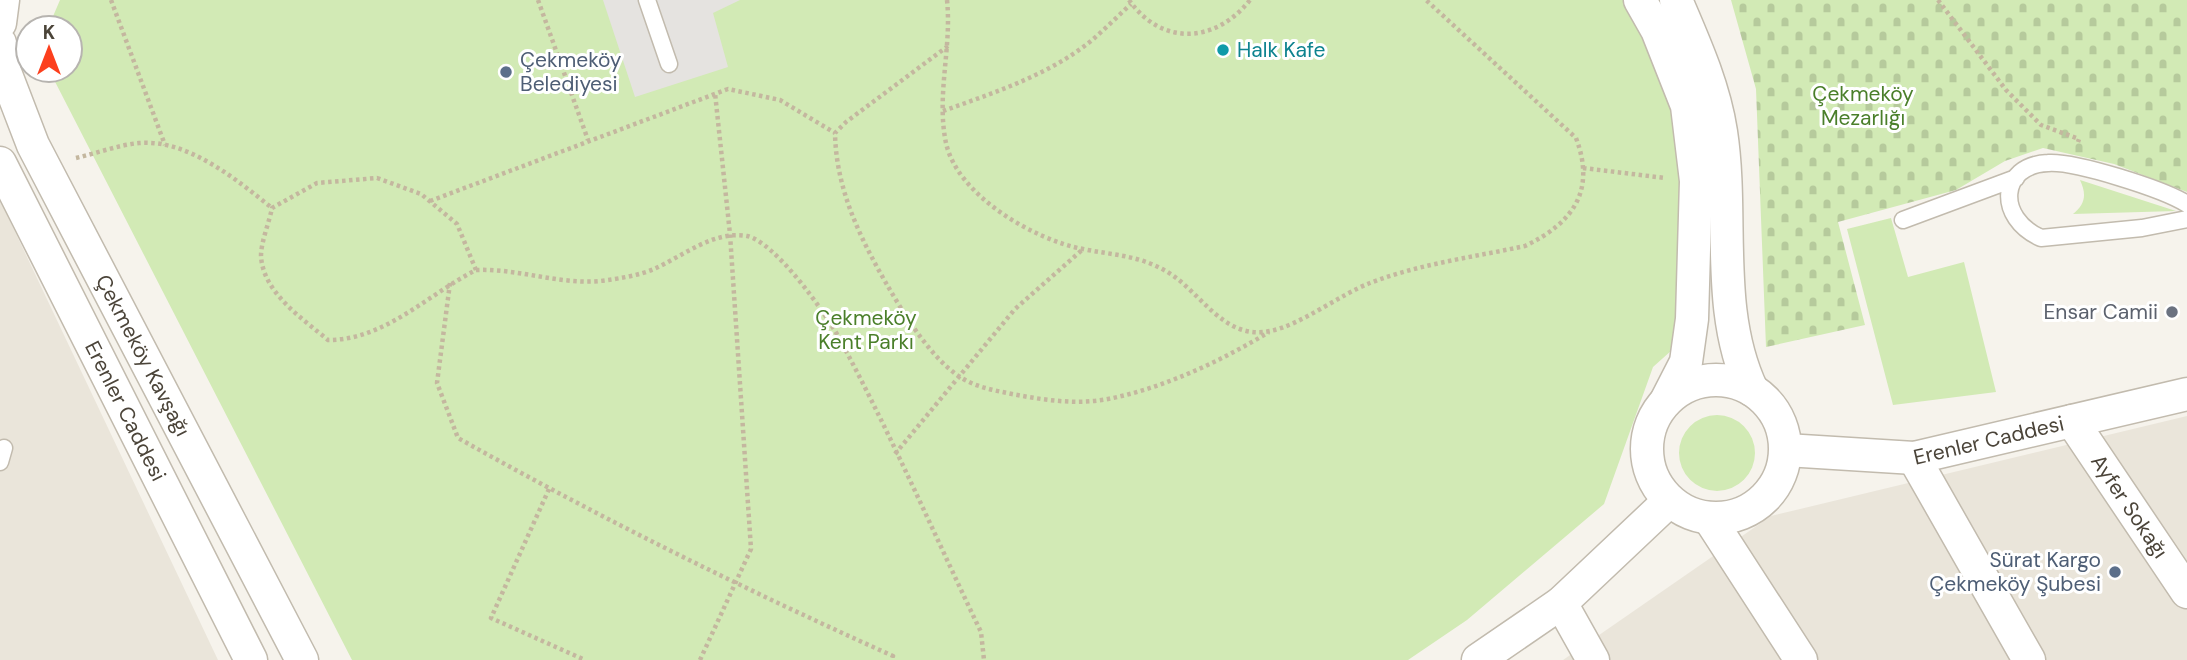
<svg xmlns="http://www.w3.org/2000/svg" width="2187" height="660" font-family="'DM Sans',sans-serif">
  <defs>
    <pattern id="cemetery-stones" width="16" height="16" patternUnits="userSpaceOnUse" patternTransform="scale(1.75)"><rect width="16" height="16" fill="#d2eab5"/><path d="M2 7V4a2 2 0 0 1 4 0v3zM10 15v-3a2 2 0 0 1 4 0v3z" fill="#b6ca9c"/></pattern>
  </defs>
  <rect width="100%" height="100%" fill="#f6f3ec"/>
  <!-- residential -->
  <path fill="#eae5da" d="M0 200 9 219 218 660H0Z
    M2187 416V660H1563L1771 516Z"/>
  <!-- green -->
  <path fill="#d2eab5" d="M60 0H1625L1684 126 1681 342 1653 367 1604 504 1467 620 1408 660H352L49 70H70V28H48Z
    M2080 180 2176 211 2073 214C2085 204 2087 195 2080 180Z
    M1891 218 1908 277 1964 262 1996 392 1893 405 1847 229Z
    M1679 453a38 38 0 1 1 76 0a38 38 0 1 1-76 0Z"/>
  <!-- cemetery -->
  <path fill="url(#cemetery-stones)" d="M1731 0H2187V192L2114 164 2043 148 2005 161 1956 190 1838 222 1865 325 1766 347 1756 89Z"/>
  <!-- parking -->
  <path fill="#e5e3e0" d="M603 0H740L713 13 728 67 635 97Z"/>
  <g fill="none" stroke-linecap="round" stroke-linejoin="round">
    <!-- service casing -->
    <g stroke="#c2bbae" stroke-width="19">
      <path id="service" d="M647 0 669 64
        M2187 204C2163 189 2075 161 2048 163 1999 165 1996 218 2041 238L2142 228 2187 219
        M1903 220 2016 178
        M0 462 4 448"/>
    </g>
    <!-- minor casing -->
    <g stroke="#c2bbae" stroke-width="35">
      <g id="minor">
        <path d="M1640 0 1657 30 1687 106 1696 181 1692 319 1686 362 1666 401"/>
        <path d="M1676 0C1694 42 1714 86 1721 132 1734 217 1714 310 1752 390"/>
        <path d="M0 23 3 0"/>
        <path id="s1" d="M0 43 5 72 33 145 302 660"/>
        <path id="s2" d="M0 163 251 660"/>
        <circle cx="1716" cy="449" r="69"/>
        <path id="s3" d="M2072 421 2187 592"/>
        <path id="s4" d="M1786 450 1914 458 2187 394"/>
        <path d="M1914 458 2029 660"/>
        <path d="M1709 518 1801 660"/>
        <path d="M1561 603 1593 660"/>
        <path d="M1478 660 1561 603 1669 501"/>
      </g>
    </g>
    <!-- path -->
    <path stroke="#c4b79f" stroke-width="4.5" stroke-dasharray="3.5 3.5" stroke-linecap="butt" d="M111 0 165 145
      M538 0 588 140
      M947 0C952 48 936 95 946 143 957 195 1034 240 1083 249 1112 255 1137 255 1164 270 1200 289 1222 341 1270 331 1299 326 1341 294 1370 283 1419 264 1474 257 1525 246 1573 223 1596 191 1576 138L1426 0
      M1129 0C1162 47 1216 43 1250 0
      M1938 0 2006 90 2041 125 2079 139 2078 142
      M948 46 846 122 835 133C836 188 859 236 886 283 904 314 928 354 957 375 974 387 993 390 1012 394 1043 400 1076 405 1108 399 1164 388 1221 361 1269 332
      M943 111C993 93 1049 75 1091 41 1105 29 1118 16 1131 4
      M76 158C97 153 119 145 139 143 188 139 237 180 272 208
      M1583 168 1665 178
      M377 178 421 194 457 224 476 270C427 295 385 340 328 340 303 319 263 293 261 256 261 242 269 223 272 208L317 183Z
      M430 201 728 89 780 100 835 133
      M476 270C520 268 564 287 608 280 622 278 640 275 654 269 683 256 714 230 747 236 775 242 824 311 838 336 890 432 934 534 981 632L984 660
      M450 283 437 383 458 438C600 518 744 589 893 656L891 660
      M895 454 1015 309 1082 250
      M549 489 491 618 585 660
      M700 660 751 549 730 234 715 93"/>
    <!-- service -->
    <use href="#service" stroke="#fff" stroke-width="16"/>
    <!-- minor -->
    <use href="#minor" stroke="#fff" stroke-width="32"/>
  </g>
  <!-- markers -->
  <circle fill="#0f9aa8" stroke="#fff" stroke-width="2.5" cx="1223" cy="50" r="7"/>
  <g fill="#5c6f8a" stroke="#fff" stroke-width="2.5">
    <circle cx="506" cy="72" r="7"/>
    <circle cx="2115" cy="572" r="7"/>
  </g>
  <circle fill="#6b7280" stroke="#fff" stroke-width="2.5" cx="2172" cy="312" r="7"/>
  <g text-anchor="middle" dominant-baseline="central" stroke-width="6" stroke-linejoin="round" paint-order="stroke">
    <!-- culture labels -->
    <g font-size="21" fill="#0d838f" stroke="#fff" text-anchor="start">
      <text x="1237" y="50">Halk Kafe</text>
    </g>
    <!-- service labels -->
    <g font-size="21" fill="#4e5e75" stroke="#fff" text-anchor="start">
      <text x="520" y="60">Çekmeköy<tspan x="520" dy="24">Belediyesi</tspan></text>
      <text x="2101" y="560" text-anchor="end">Sürat Kargo<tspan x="2101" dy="24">Çekmeköy Şubesi</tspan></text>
    </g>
    <!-- park labels -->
    <g font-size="21" fill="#4a7f2a" stroke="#fff">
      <text x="1863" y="94">Çekmeköy<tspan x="1863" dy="24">Mezarlığı</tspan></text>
      <text x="866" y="318">Çekmeköy<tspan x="866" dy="24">Kent Parkı</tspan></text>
    </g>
    <!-- worship labels -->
    <g font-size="21" fill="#5b616d" stroke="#fff" text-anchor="end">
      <text x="2158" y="312">Ensar Camii</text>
    </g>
    <!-- street labels -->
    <g font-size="21" fill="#4b4439" stroke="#fff">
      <text stroke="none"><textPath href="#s1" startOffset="345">Çekmeköy Kavşağı</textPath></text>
      <text stroke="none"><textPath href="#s2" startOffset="278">Erenler Caddesi</textPath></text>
      <text stroke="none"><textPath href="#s4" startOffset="205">Erenler Caddesi</textPath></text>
      <text stroke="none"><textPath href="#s3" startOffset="103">Ayfer Sokağı</textPath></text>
    </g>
  </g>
  <!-- north arrow -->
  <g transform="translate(49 49)"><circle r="33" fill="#ffffff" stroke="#b7b4b0" stroke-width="2"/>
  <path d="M0-5L12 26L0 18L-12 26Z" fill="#fc3f1d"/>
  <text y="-10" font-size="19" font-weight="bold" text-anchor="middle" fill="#4b4439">K</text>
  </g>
</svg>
